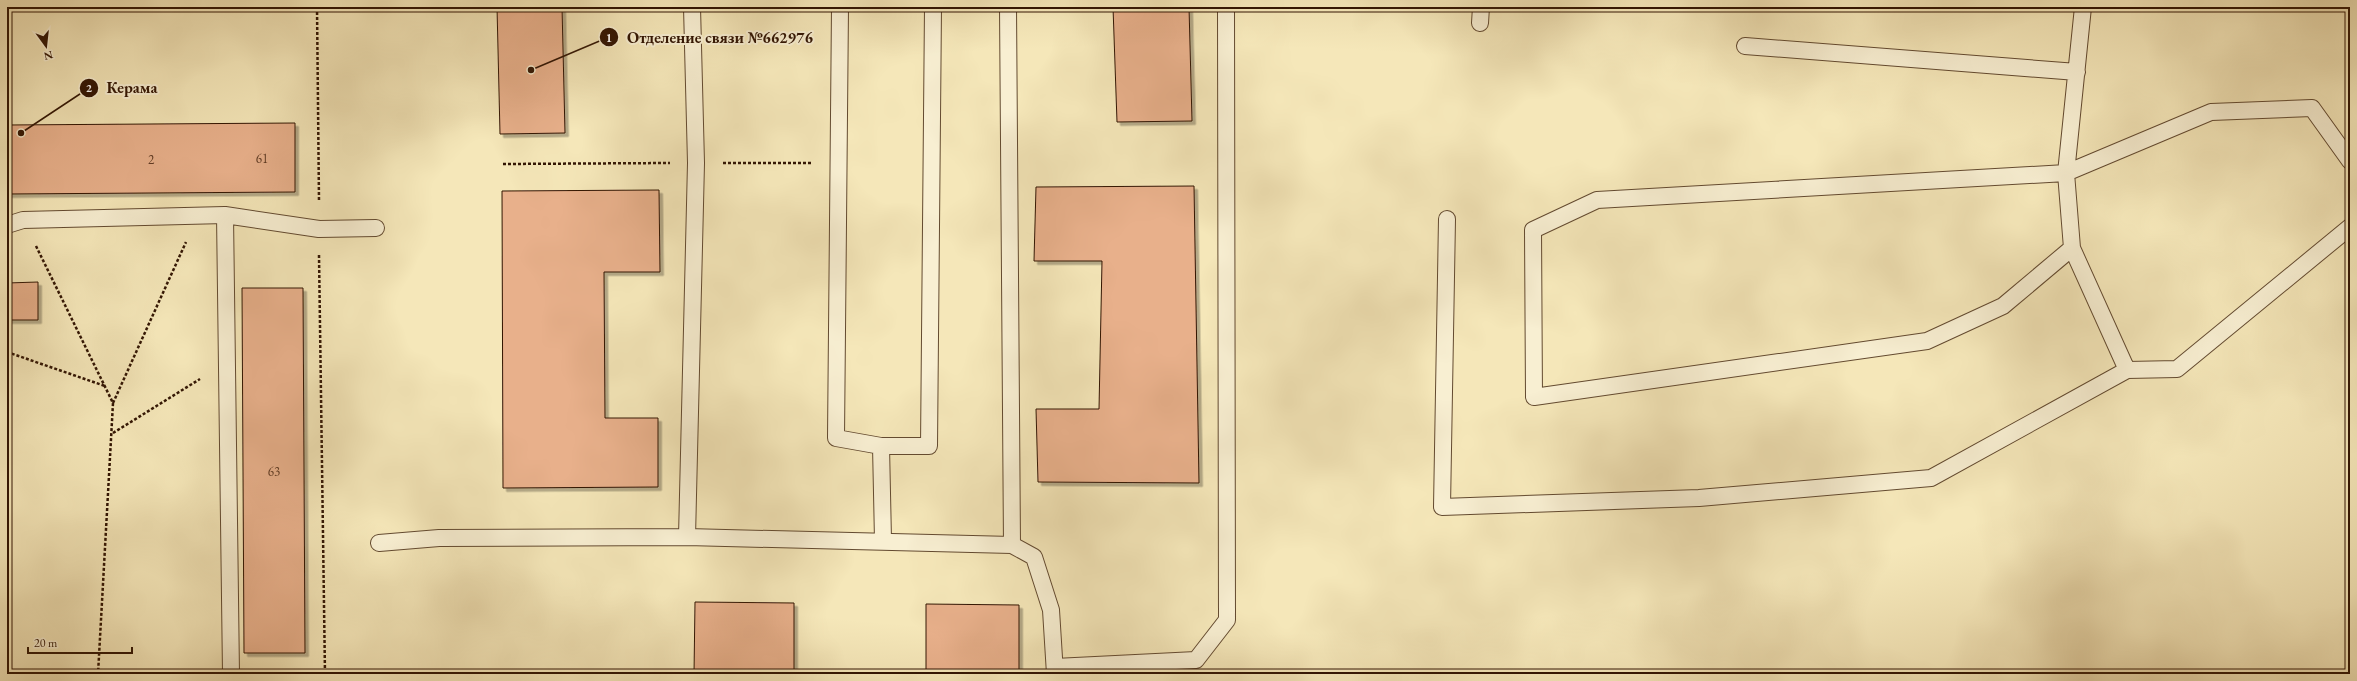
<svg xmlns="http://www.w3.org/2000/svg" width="2357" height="681" font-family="'EB Garamond',serif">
  <defs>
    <filter id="shadow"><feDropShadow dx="3.5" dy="3.5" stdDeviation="0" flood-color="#0004"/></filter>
  </defs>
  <rect width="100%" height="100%" fill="#f5e7b9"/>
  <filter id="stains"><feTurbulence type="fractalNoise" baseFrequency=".005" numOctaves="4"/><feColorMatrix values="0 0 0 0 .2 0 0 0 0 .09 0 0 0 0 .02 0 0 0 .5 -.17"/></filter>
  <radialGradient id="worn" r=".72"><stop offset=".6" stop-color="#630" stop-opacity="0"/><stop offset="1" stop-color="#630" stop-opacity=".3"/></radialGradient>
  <!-- building -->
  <path fill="#e8b08b" stroke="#321503" filter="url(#shadow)" d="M497 7H562L565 133 500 134Z
    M1113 7H1189L1192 121 1117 122Z
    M295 123V192L7 194V125Z
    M1194 186 1199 483 1038 482 1036 409H1099L1102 261H1034L1036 187Z
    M659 190 660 272H604L605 418H658V487L503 488 502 191Z
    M38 282V320H7V283Z
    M242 288H303L305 653H244Z
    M695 602 794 603V674H694Z
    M926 604 1019 605V674H926Z"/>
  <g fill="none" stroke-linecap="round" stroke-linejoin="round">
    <!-- lane casing -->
    <g stroke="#634a30" stroke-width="18">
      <path id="lane" d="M840 7 836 438 881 446H929L933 7
        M1008 7 1012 545
        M1480 23 1481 7
        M1745 46 2077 72
        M225 215 319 229 376 228
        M1447 219 1442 507 1699 498 1931 478 2127 370 2072 248 2066 173 2083 7
        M7 225 23 220 225 215 231 674
        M2072 248 2003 306 1927 341 1534 397 1533 230 1597 200 2066 173 2211 112 2312 108 2350 161
        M2127 370 2177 369 2350 227
        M881 446 883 540
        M687 537 696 163 692 7
        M379 543 439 538 687 537 1012 545 1034 557 1051 610 1055 674
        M1055 667 1196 660 1227 620 1226 7"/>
    </g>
    <!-- path -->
    <path stroke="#321503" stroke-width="2.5" stroke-dasharray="3 2" stroke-linecap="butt" d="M317 7 319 202
      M723 163H812
      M503 164 670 163
      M36 246 113 403 98 674
      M319 255 325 674
      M7 352 105 386
      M113 403 186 242
      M113 433 200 379"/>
    <!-- lane -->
    <use href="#lane" stroke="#f8efd2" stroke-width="16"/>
  </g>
  <g text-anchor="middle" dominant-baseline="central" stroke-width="4" stroke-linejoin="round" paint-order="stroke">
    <!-- number labels -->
    <g font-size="13" fill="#603c25">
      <text x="262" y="158">61</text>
      <text x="151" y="159">2</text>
      <text x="274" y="471">63</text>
    </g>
  </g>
  <!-- callouts -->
  <path fill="none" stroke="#321503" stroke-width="1.5" d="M531 70L609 37M21 133L89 88"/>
  <g fill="#321503" stroke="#f8efd2" stroke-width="1.5">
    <circle cx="531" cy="70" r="4"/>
    <circle cx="21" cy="133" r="4"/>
    <circle cx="609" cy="37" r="10"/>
    <circle cx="89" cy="88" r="10"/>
  </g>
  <g font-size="12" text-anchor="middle" font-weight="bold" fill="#fff">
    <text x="609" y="42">1</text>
    <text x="89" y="92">2</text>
  </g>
  <g font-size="16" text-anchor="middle" font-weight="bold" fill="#321503" stroke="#f8efd2" stroke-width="4" stroke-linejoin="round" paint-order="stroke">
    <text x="720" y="43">Отделение связи №662976</text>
    <text x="132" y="93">Керама</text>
  </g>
  <!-- margin -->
  <rect width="2357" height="681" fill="none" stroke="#f5e7b9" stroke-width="24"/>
  <rect x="8" y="8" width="2341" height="665" fill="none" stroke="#321503" stroke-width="2"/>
  <rect x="12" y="12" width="2333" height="657" fill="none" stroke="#321503"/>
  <!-- north arrow -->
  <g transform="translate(46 46) rotate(165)" stroke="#f8efd2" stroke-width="3" paint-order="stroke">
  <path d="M0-3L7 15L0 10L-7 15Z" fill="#321503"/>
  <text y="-6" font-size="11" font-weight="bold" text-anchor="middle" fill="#321503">N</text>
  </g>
  <!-- scale -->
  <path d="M28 647v6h104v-6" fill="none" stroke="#321503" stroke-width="2"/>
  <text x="34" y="647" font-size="12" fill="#321503" stroke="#f8efd2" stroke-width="3" paint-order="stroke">20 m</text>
  <rect width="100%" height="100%" filter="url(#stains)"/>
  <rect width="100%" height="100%" fill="url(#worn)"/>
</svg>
